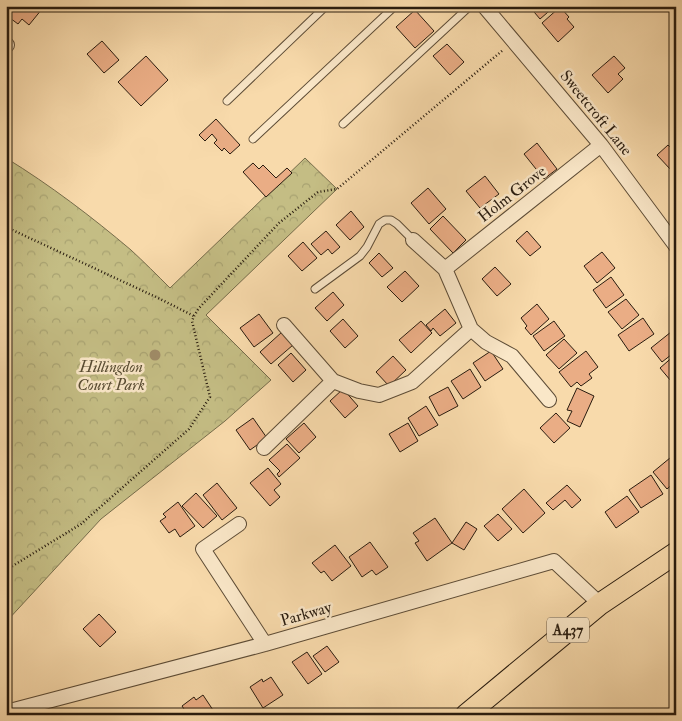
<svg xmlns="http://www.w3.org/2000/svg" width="682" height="721" font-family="'IM FELL Double Pica',serif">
  <defs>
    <pattern id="park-crowns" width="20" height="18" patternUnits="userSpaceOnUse" patternTransform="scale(1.25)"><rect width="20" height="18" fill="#c4bd84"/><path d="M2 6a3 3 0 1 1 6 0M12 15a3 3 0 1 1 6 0" fill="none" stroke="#a8a271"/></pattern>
  </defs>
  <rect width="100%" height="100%" fill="#f8daab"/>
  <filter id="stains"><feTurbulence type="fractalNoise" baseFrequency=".004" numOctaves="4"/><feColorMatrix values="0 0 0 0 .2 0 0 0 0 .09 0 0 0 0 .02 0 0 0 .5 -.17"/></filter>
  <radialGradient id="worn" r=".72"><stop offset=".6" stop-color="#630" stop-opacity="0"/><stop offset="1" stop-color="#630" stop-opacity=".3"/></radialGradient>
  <!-- park -->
  <path fill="url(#park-crowns)" stroke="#766c4a" d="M6 158C50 185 92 217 131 250 144 262 157 275 170 288L305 158 337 189 206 315 271 380 225 421 101 519 6 622Z"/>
  <!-- building -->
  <path fill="#eaad85" stroke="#291c0f" d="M12 6H39L42 9 29 25 22 19 18 24 6 15V13Z
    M529 6H555L540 19Z
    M560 7 569 17 567 19 574 27 558 42 542 23Z
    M415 10 434 31 415 48 396 27Z
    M102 41 119 60 104 73 87 54Z
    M447 44 464 62 450 75 433 56Z
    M146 56 168 80 141 106 118 82Z
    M614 56 625 68 618 74 623 79 608 93 592 75Z
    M216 119 240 145 230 154 224 148 222 151 214 143 217 140 212 134 205 141 199 135Z
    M537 143 557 169 544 179 524 154Z
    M668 145 673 150 676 148V166L671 170 657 155Z
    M253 163 259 169 263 165 276 178 287 168 292 173 266 197 243 172Z
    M485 176 499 194 480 208 466 191Z
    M428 188 446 209 429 224 411 203Z
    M351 211 364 227 350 240 336 225Z
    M443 216 466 240 453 253 430 229Z
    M326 231 340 247 332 254 328 249 321 255 311 244Z
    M527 231 541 247 530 256 516 241Z
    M303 242 317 258 302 271 288 256Z
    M602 252 615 268 597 283 584 266Z
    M379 253 393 268 382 277 369 263Z
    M495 267 511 284 497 296 482 279Z
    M405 271 419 286 402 302 387 287Z
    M611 277 624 295 606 308 593 290Z
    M333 292 344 305 327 321 315 308Z
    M626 299 639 315 622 329 608 312Z
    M537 304 549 319 531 335 525 328 527 326 521 318Z
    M445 309 456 323 440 336 433 328 431 331 426 325Z
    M259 314 273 333 254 347 240 328Z
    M643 318 654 334 629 351 618 335Z
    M343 319 358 336 345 348 330 331Z
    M421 321 432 333 411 353 399 340Z
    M554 321 565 336 544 351 533 336Z
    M676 328V351L662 362 651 348Z
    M282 332 293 345 271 364 260 352Z
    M564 339 577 353 559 369 546 355Z
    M491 351 503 369 485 381 473 363Z
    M586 351 598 367 589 374 592 378 581 386 577 382 571 387 559 372Z
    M291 353 306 370 293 382 278 365Z
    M676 354V381L673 378 671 381 660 368Z
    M393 356 406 370 389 386 376 372Z
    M470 369 481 387 463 399 451 381Z
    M448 387 458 406 439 416 429 397Z
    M577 388 594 396 580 427 567 421 572 411 567 410Z
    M343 389 358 406 345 418 330 401Z
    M426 406 438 425 419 436 408 418Z
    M556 413 570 428 554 443 540 428Z
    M253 418 267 438 250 450 236 430Z
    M304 423 316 437 299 453 286 439Z
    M408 423 418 441 400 452 389 434Z
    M287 444 300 458 279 477 277 474 280 471 269 460Z
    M676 453V483L675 482 667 489 653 472Z
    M268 468 281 484 274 490 280 497 270 506 250 483Z
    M651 475 663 494 641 508 629 490Z
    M217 483 237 508 222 520 203 495Z
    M567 485 581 500 572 508 565 500 553 510 546 503Z
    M524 489 545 513 523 533 502 509Z
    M196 493 217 516 203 528 182 506Z
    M627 496 639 512 616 528 605 512Z
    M178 502 195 526 180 537 175 529 169 533 160 521 166 517 163 514Z
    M498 514 512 529 498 541 484 526Z
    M435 518 452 543 427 561 415 543 419 541 413 533Z
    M466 522 477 529 464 550 452 543Z
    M370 542 388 567 376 575 372 570 362 577 349 557Z
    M335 545 351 566 332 581 324 571 321 573 312 563Z
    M99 614 116 632 100 647 83 629Z
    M327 646 339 662 325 672 313 656Z
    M307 652 322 674 308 684 292 662Z
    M271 677 283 695 263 708 250 687 262 679 263 682Z
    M203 695 215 713 213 715H188L182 706 194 697 196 700Z"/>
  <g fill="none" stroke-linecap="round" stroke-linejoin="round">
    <!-- service casing -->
    <g stroke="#5d4c36" stroke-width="9">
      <path id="service" d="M227 101 326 6
        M343 124 470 6
        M253 139 395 6
        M315 289 360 256 367 247 379 224 385 220H391L397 224 413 240"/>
    </g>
    <!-- minor casing -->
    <g stroke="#5d4c36" stroke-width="16">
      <path id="minor" d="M484 6 601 145 676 246
        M6 45H7
        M413 240 445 269
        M284 325 333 381
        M471 329 486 342 512 356 549 400
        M264 448 333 381 359 391 379 395 412 382 471 329 445 269 601 145
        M239 524 203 549 265 644
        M6 712 265 644 554 561 600 604"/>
    </g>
    <!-- primary casing -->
    <g stroke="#291c0f" stroke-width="23">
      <path id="primary" d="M466 715 600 604 676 553"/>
    </g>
    <!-- path -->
    <path stroke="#291c0f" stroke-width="2.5" stroke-dasharray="1 2.5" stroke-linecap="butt" d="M6 227 156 297 194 316
      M6 570 81 524 189 429 210 397 192 321 194 316 199 308 279 223 318 192 337 189 503 50"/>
    <!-- service -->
    <use href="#service" stroke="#fae7c8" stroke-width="7"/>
    <!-- minor -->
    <use href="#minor" stroke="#fae7c8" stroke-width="14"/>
    <!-- primary -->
    <use href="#primary" stroke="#f8daab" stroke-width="21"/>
  </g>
  <!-- trees -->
  <circle fill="#a08c68" cx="155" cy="355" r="5.5"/>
  <g text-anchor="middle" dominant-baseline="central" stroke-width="5" stroke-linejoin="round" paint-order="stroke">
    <!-- shield labels -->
    <rect fill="#fae7c8" stroke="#685946" stroke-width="1" x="547" y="617.5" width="42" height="25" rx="4"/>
    <g font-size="15" font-weight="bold" fill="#291c0f">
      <text x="568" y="630">A437</text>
    </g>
    <!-- street labels -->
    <g font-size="16" fill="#291c0f" stroke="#fae7c8">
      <text transform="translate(596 113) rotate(51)">Sweetcroft Lane</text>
      <text transform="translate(512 194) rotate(-38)">Holm Grove</text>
      <text transform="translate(306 614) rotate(-16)">Parkway</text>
    </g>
    <!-- park labels -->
    <g font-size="16" font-style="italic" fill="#584c32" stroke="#fae7c8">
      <text x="111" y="367">Hillingdon<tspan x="111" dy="18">Court Park</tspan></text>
    </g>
  </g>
  <!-- margin -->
  <rect width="682" height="721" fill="none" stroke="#f8daab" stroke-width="25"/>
  <rect x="8" y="8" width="667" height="706" fill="none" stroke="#291c0f" stroke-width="2.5"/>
  <rect x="12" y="12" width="657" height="696" fill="none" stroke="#291c0f"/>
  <rect width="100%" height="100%" filter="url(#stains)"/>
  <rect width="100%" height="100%" fill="url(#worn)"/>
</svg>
